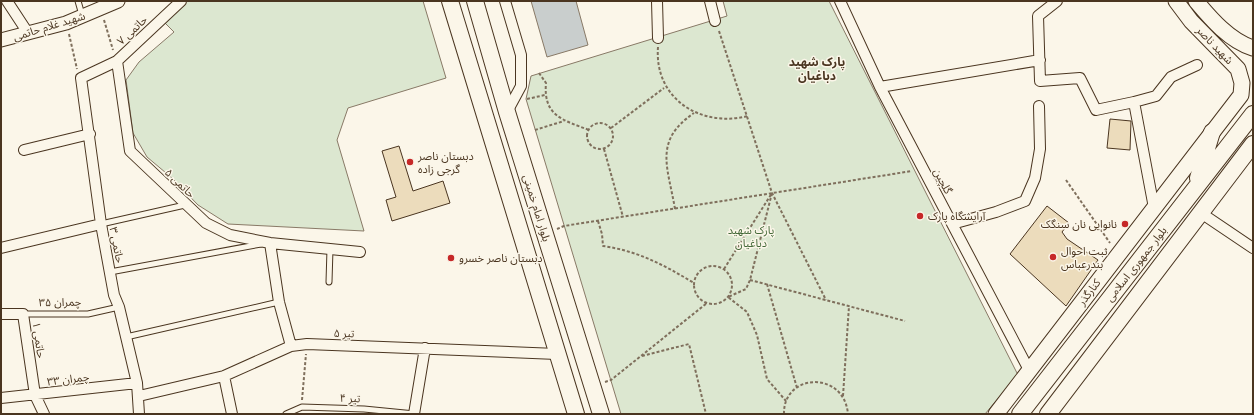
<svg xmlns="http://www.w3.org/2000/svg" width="1254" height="415" font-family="'Space Grotesk','Noto Sans Arabic',sans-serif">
  <rect width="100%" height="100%" fill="#fbf6e9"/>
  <!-- green -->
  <path fill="#dce7d0" stroke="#887966" d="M182 1H423L446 78 348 108 337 140 364 231 228 224 198 205 172 178 147 157 133 133 126 80 139 62 174 32 162 20Z
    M723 1H829L1018 375 985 414H621L526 99 531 76 727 16Z"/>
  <!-- water -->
  <path fill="#c9cecd" stroke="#887966" d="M531 1H576L588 45 547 57Z"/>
  <!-- building -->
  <path fill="#ecdcbc" stroke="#4a3520" d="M1110 119 1131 121 1130 150 1107 148Z
    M399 146 413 191 443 181 450 203 392 221 386 200 396 197 382 151Z
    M1047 206 1069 223 1062 232 1067 239 1098 260 1066 306 1010 254Z"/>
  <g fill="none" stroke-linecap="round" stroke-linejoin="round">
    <!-- service casing -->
    <g stroke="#4a3520" stroke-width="7">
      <path id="service" d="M78 1 82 15
        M101 224 185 205
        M110 272 261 244
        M329 282 330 249
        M23 314H88L119 307
        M126 337 279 302
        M286 414 302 407 364 409 415 414"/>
    </g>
    <!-- minor casing -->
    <g stroke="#4a3520" stroke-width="12">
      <path id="minor" d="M7 1 28 33
        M505 1 521 55V86L507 112
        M657 1 658 38
        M710 1 715 21
        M840 1 880 87 1029 370
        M1057 1 1038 16 1040 81 1080 78 1096 110 1134 102 1154 208
        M117 61 130 151 206 223 230 235 270 243 360 252
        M880 87 1040 60
        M1134 102 1156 96 1171 77 1197 65
        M24 150 90 134
        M1201 213 1253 248
        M952 224 996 212 1025 201 1035 178 1040 149 1039 106
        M270 243 279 302 291 346
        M1 248 101 224
        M1 314H23L35 395 44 414
        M224 376 232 414
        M139 396 224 376 291 346 307 344 557 354
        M1 398 137 383
        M139 414 137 383 119 307 114 295 101 224 81 78 117 61 181 1
        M414 414 425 348"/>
    </g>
    <!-- tertiary casing -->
    <g stroke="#4a3520" stroke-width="15">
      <path id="tertiary" d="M1 40 66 23 118 1"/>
    </g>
    <!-- secondary casing -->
    <g stroke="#4a3520" stroke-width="17">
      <path id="secondary" d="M1196 1C1211 19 1230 41 1253 48
        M996 414 1241 95 1242 83 1238 69 1191 21 1176 1"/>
    </g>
    <!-- primary casing -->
    <g stroke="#4a3520" stroke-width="18">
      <path id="primary" d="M450 1 576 414
        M475 1 507 112 601 414
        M1198 178 1212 132
        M1020 414 1253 114
        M1048 414 1253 144"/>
    </g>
    <!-- path -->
    <path stroke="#7f6f5c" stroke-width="2" stroke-dasharray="3 2" stroke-linecap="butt" d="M104 20 113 50
      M719 31 772 193 826 300
      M69 34 77 69
      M658 47C654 99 701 128 748 116
      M539 73 546 83C543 116 563 120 589 130
      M527 99 545 95
      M587 136a13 13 0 1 1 26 0a13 13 0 1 1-26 0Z
      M611 128 664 88
      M535 130 564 121
      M604 149 623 217
      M1066 180 1110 243
      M675 209C668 167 653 141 694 113
      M598 221 602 234 603 246C638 251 664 265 694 283
      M557 229 564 226 912 171
      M694 285a19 19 0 1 1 38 0a19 19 0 1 1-38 0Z
      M724 269 772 193 750 280 746 289 728 297 747 312 757 335 767 379 786 401
      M750 280 905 321
      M767 284 797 388
      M642 356 689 344 706 414
      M605 382 611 380 707 303
      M843 396 849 306
      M302 400 306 354
      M784 414C783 373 844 370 848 414"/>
    <!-- service -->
    <use href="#service" stroke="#fbf6e9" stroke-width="5"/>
    <!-- minor -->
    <use href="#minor" stroke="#fbf6e9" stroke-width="10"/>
    <!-- tertiary -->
    <use href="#tertiary" stroke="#fbf6e9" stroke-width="13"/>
    <!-- secondary -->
    <use href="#secondary" stroke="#fbf6e9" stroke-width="15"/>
    <!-- primary -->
    <use href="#primary" stroke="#fbf6e9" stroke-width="16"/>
  </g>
  <!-- markers -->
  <g fill="#c62828" stroke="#fbf6e9" stroke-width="1.5">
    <circle cx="410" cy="162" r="4"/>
    <circle cx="920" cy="216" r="4"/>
    <circle cx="1125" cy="224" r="4"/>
    <circle cx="1053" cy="257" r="4"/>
    <circle cx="451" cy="258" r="4"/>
  </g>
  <g text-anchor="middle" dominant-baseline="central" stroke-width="3" stroke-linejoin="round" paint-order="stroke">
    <!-- street labels -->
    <g font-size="11" fill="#4a3520" stroke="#fbf6e9">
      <text transform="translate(49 26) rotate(-17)">شهید غلام حاتمی</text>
      <text transform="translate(132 30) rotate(-43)">حاتمی ۷</text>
      <text transform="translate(1215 45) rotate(46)">شهید ناصر</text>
      <text transform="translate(943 181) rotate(62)">گلچین</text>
      <text transform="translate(180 183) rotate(44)">حاتمی ۵</text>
      <text transform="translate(537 208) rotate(73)">بلوار امام خمینی</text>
      <text transform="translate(117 245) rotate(79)">حاتمی ۳</text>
      <text transform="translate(1136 264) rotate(-52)">بلوار جمهوری اسلامی</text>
      <text transform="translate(1089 292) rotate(-53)">کنارگذر</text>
      <text transform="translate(60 302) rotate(-1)">چمران ۳۵</text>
      <text transform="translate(344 333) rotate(2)">تیر ۵</text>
      <text transform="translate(39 340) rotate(82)">حاتمی ۱</text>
      <text transform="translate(68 379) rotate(-7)">چمران ۳۳</text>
      <text transform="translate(350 398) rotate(2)">تیر ۴</text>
    </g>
    <!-- poi labels -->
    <g font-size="11" fill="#4a3520" stroke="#fbf6e9" text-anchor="start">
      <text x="418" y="156">دبستان ناصر<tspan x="418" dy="13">گرجی زاده</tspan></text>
      <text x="928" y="216">آرایشگاه پارک</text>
      <text x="1117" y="224" text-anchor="end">نانوایی نان سنگک</text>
      <text x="1061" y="251">ثبت احوال<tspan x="1061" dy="13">بندرعباس</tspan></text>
      <text x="459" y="258">دبستان ناصر خسرو</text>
    </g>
    <!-- park labels -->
    <g font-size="11" fill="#436837" stroke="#fbf6e9">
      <text x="751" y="230">پارک شهید<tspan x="751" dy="13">دباغیان</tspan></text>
    </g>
    <!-- neighbourhood labels -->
    <g font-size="12" font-weight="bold" fill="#4a3520" stroke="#fbf6e9">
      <text x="817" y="62">پارک شهید<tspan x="817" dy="14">دباغیان</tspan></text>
    </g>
  </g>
  <!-- border -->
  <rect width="1254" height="415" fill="none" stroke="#4a3520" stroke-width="4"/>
</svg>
